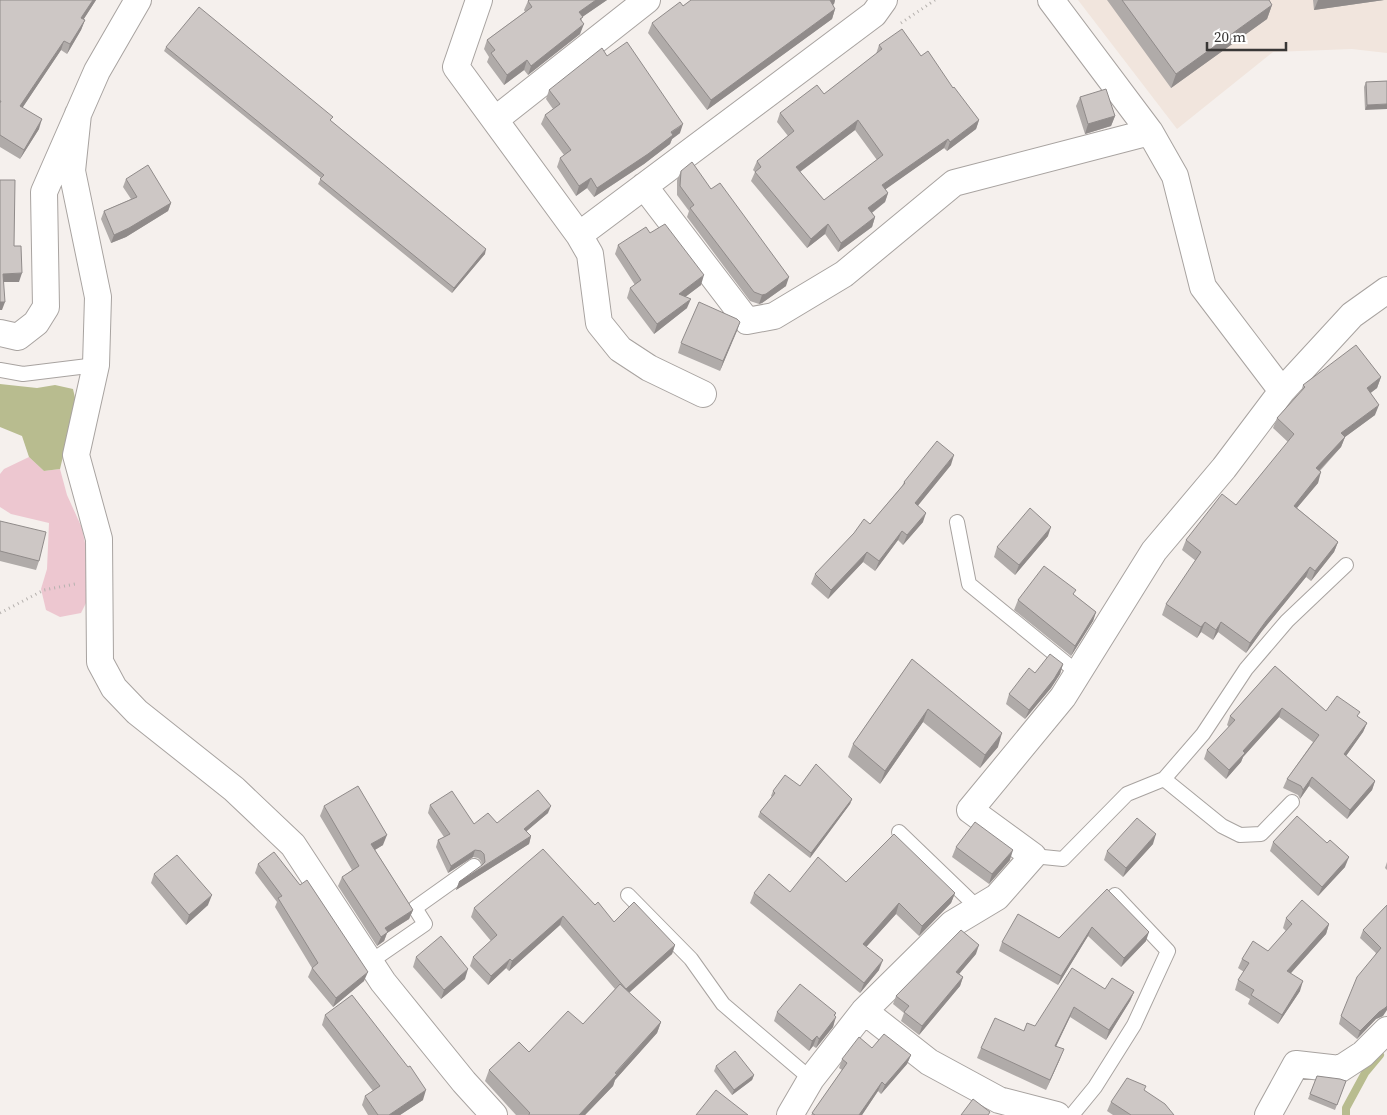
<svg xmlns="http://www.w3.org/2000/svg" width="1387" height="1115" font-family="'Source Serif 4',serif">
  <rect width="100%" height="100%" fill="#f5f0ed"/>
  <!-- built -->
  <path fill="#f1e5dd" d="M1078 0H1387V53L1352 49 1273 52 1177 129Z"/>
  <!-- green -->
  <path fill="#edc7d0" d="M29 457 44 471 60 469 67 495 82 528 89 563V597L81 613 60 617 46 610 41 589 47 569 49 523 11 514 0 507V474L4 469Z"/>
  <!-- water -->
  <path fill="#b8bc8f" d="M0 384 37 388 55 385 73 389 76 402 60 469 44 471 29 457 22 436 0 427Z"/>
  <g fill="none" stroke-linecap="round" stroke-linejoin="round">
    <!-- stream -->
    <path stroke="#b8bc8f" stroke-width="8" d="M1346 1115V1108L1365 1073 1380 1055"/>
    <!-- lane casing -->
    <g stroke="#a8a3a0" stroke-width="16">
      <path id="lane" d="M0 370 23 374 96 365
        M957 522 969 584 1078 673
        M1164 779 1203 734 1246 669 1287 621 1346 565
        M899 832 978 908
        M1033 856 1063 859 1127 794 1164 779 1222 826 1240 835 1261 834 1292 802
        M628 895 691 959 723 1004 811 1079
        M370 962 425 924 415 908 474 866
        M1072 1115 1095 1087 1134 1025 1168 951 1115 895"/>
    </g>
    <!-- street casing -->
    <g stroke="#a8a3a0" stroke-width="28">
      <path id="street" d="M479 0 456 67 579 235 874 14 884 0
        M1051 0 1150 132 1175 176 1203 287 1282 391
        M78 114 72 171 98 297 96 365 76 455 99 539 100 662 114 688 137 712 234 789 293 845 383 982 464 1082 494 1115
        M496 119 647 0
        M644 186 747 321 774 316 844 274 954 183 1150 132
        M579 235 590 254 599 323 620 349 649 368 703 394
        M0 333 18 337 36 323 46 307 44 192 97 71 138 0
        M864 1011 929 1062 999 1100 1057 1115
        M790 1115 811 1079 864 1011 952 924 997 897 1033 856 970 810 1063 697 1154 551 1224 468 1282 391 1352 315 1387 290
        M1268 1115 1296 1064 1340 1069 1363 1054 1387 1030"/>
    </g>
    <!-- path -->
    <path stroke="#b5b1ae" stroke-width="3" stroke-dasharray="1 4" stroke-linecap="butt" d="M901 23 935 0
      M0 613 44 590 75 584"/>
    <!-- lane -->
    <use href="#lane" stroke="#fff" stroke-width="14"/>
    <!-- street -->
    <use href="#street" stroke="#fff" stroke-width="26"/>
  </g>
  <!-- wall -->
  <path fill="#b0aba9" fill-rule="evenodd" d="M0 0H96L83 20H85L81 30 67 54 61 50 22 108 39 129 20 159 0 147Z
    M607 0 582 17 580 34 528 75 524 70 504 85 487 62 489 57 484 49 487 40 525 12 524 10 528 1Z
    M691 0H835L834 4 832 5 835 9 832 19 707 110 648 33 652 23 683 6Z
    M1107 0H1269L1272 5 1267 19 1171 88Z
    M1313 0H1384L1314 10Z
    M879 45 921 56 953 88 979 120 976 129 947 151 944 148 885 189 888 193 885 202 872 213 875 217 872 227 838 252 825 234 807 248 751 181 755 172 753 170 757 161 788 136 777 122 780 113 824 94 876 54ZM855 130 877 160 824 200 800 172Z
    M166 47 331 121 485 254 452 293 318 184 321 178 164 51Z
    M607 56 680 133 672 139 670 144 644 164 594 197 587 188 576 196 557 167 560 158 564 155 541 124 545 115 553 109 546 99 549 90Z
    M1387 81 1365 110 1364 87 1366 82Z
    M1080 97 1115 116 1111 126 1085 134 1076 106Z
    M681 171 711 189 786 286 762 303 759 304 750 301 687 217 689 211 677 195V180Z
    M126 179 171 203 168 211 126 237 111 243 101 219 104 211 131 199 123 187Z
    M650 233 701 285 685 297 687 308 654 334 627 298 630 288 635 285 615 254 618 245Z
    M740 322 720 371 678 353 681 343Z
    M1381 377 1377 388 1370 393 1375 415 1345 437 1341 447 1320 471 1318 483 1297 508 1338 542 1334 552 1311 581 1306 577 1262 631 1246 653 1218 632 1213 640 1201 632 1197 638 1162 615 1166 604 1196 561 1182 550 1186 540 1236 505 1288 442 1273 428 1277 418 1301 392 1303 385Z
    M951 465 918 505 923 522 903 545 898 540 875 571 863 562 828 599 811 584 815 574 870 524 902 486 904 482Z
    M0 521 39 561 36 570 0 561Z
    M1048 536 1015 575 994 557 997 547Z
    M1074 595 1096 612 1093 621 1071 656 1014 610 1018 600Z
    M912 659 998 747 980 768 923 722 880 784 848 757 853 744Z
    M1063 664 1060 674 1051 688 1025 719 1006 704 1009 694 1035 673Z
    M1275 666 1326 711 1358 717 1367 723 1363 732 1346 756 1375 781 1372 790 1347 819 1309 786 1300 799 1298 795 1283 788 1287 779 1313 742 1279 717 1243 757 1241 762 1226 779 1204 759 1207 750 1229 727 1227 725 1230 716Z
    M800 786 852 799 850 804 810 858 758 817 760 812 772 797 771 796 773 791Z
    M430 805 474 824 497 823 548 813 526 831 531 836 529 844 456 890 459 882 482 866 481 861 478 858 473 857 448 873 436 847 438 840 444 837 428 813Z
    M324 806 383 845 375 850 413 910 409 919 387 933 384 941 377 946 338 886 342 877 352 870 320 816Z
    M1273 842 1345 867 1318 896 1270 851Z
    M1153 844 1123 877 1104 860 1107 851Z
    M956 847 1010 860 989 884 952 857Z
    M1387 862V870L1385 868Z
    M258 864 364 981 333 1007 308 977 312 968 275 907 277 902 255 873Z
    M154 874 208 905 186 925 151 883Z
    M846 882 955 893 951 903 919 936 896 914 866 947 879 970 860 993 750 903 754 893 790 892Z
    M1107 889 1146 941 1121 967 1088 936 1058 985 999 951 1002 942 1059 938Z
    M595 905 614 922 675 945 672 954 629 993 661 1022 657 1033 615 1080 613 1086 585 1115H516L485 1081 489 1070 529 1052 583 1024 615 989 560 925 509 971 506 968 488 985 470 966 473 957 491 941 471 917 474 908Z
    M1387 905 1383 1016 1376 1019 1357 1039 1339 1024 1341 1016 1376 953 1360 938 1363 930Z
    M1286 918 1329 924 1326 934 1290 973 1300 991 1278 1024 1248 1004 1250 999 1235 990 1238 980 1244 972 1238 968 1242 959 1268 951 1286 931 1283 928Z
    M976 954 959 974 963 977 960 986 919 1035 901 1021 904 1013 893 1004 896 996Z
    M416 957 465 979 441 999 413 967Z
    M1105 989 1134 992 1130 1001 1106 1040 1070 1017 1056 1046 1060 1059 1046 1090 977 1058 981 1048 1035 1026Z
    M777 1012 835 1016 833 1027 816 1048 813 1046 809 1051 774 1021Z
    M325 1015 423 1100 400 1115H368L362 1105 365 1096 373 1091 322 1025Z
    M872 1048 911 1055 907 1064 881 1094 878 1091 862 1115H811L842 1070 839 1068 842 1059Z
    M716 1066 754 1075 752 1080 732 1095 714 1071Z
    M1317 1076 1346 1081 1335 1110 1308 1099Z
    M1145 1091 1174 1115H1113L1107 1111 1111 1102Z"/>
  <!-- shaded-wall -->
  <path fill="#908b8a" d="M93 0H96L78 28 81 18Z
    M596 0H607L575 22 579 12Z
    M829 0H835L834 4 826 10Z
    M1318 0H1384L1314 10Z
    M1272 5 1267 19 1171 88 1176 74Z
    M835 9 832 19 707 110 711 100Z
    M85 20 81 30 67 54 70 44Z
    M584 24 580 34 528 75 531 66Z
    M64 41 61 50 17 116 20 106Z
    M527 60 524 70 504 85 507 75Z
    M1387 104V109L1365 110 1367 105Z
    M1115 116 1111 126 1085 134 1088 124Z
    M42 119 39 129 20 159 24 150Z
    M858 120 855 130 793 177 796 167Z
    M979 120 976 129 947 151 950 142Z
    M683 124 680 133 672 139 670 144 644 164 594 197 597 188Z
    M948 139 944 148 879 194 882 185Z
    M591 178 587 188 576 196 579 186Z
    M888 193 885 202 865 218 868 208Z
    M171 203 168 211 126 237 111 243 114 235Z
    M875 217 872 227 838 252 841 243Z
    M828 224 825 234 807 248 811 239Z
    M486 249 485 254 452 293 454 288Z
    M22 273 19 282H0L3 274Z
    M704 275 701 285 676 304 679 294Z
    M789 277 786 286 762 303 759 304 762 295Z
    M691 299 687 308 654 334 657 324Z
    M0 302H5L2 310H0Z
    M740 322 737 331 720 371 723 361Z
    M1381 377 1377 388 1363 399 1367 388Z
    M1379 405 1375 415 1345 437 1341 447 1312 478 1316 468 1341 433Z
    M954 455 951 465 912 513 915 503Z
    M1321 472 1318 483 1290 516 1294 506Z
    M926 513 923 522 903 545 907 535Z
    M1051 527 1048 536 1015 575 1019 565Z
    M902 531 898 540 875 571 879 561Z
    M1338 542 1334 552 1311 581 1315 571Z
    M867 552 863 562 828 599 831 590Z
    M1310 567 1306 577 1262 631 1246 653 1250 643 1266 621Z
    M1096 612 1093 621 1071 656 1075 646Z
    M1205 622 1201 632 1197 638 1201 627Z
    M1221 622 1218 632 1213 640 1216 630Z
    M1063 664 1060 674 1051 688 1025 719 1029 710Z
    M1282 708 1279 717 1243 757 1241 762 1226 779 1229 770 1243 751Z
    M928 709 923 722 880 784 885 771Z
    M1367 723 1363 732 1341 763 1344 754Z
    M1002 733 998 747 980 768 985 755Z
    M1312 777 1309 786 1300 799 1303 790Z
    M1375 781 1372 790 1347 819 1350 810Z
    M852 799 850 804 810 858 811 853Z
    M551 806 548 813 521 836 524 829Z
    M1156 834 1153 844 1123 877 1126 868Z
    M387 835 383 845 368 854 371 844Z
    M531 836 529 844 456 890 459 882Z
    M475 850 473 857 448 873 451 866Z
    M1013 850 1010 860 989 884 992 874Z
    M1349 857 1345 867 1318 896 1322 887Z
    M955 893 951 903 919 936 922 926Z
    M212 895 208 905 186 925 189 915Z
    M899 903 896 914 859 955 863 944Z
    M413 910 409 919 387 933 384 941 377 946 385 928Z
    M563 916 560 925 509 971 512 961Z
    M1329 924 1326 934 1284 981 1287 971Z
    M1092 927 1088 936 1058 985 1061 976Z
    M1149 932 1146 941 1121 967 1124 958Z
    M675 945 672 954 623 998 626 989Z
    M979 945 976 954 953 981 956 972Z
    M510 959 506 968 488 985 491 976Z
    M883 960 879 970 860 993 864 983Z
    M468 969 465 979 441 999 444 990Z
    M368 972 364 981 333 1007 336 998Z
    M963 977 960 986 919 1035 922 1026Z
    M1303 981 1300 991 1278 1024 1282 1015Z
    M1134 992 1130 1001 1106 1040 1109 1030Z
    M1387 1006V1010L1383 1016 1376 1019 1357 1039 1360 1031 1379 1012Z
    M1074 1007 1070 1017 1052 1055 1055 1046Z
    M836 1013 833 1021 836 1017 833 1027 816 1048 819 1039Z
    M661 1022 657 1033 615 1080 613 1086 585 1115H579Z
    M817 1036 813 1046 809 1051 812 1041Z
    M1064 1049 1060 1059 1046 1090 1050 1080Z
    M911 1055 907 1064 881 1094 885 1085Z
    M754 1075 752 1080 732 1095 734 1090Z
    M882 1082 878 1091 862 1115H859Z
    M426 1090 423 1100 400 1115H389Z"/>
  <!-- building -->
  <path fill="#cdc7c5" stroke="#908b8a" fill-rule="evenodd" d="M0 0H93L81 18 85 20 70 44 64 41 20 106 42 119 24 150 0 135V103L1 101H0Z
    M529 0H596L579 12 583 17 580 19 584 24 531 66 527 60 507 75 491 53 495 50 487 40 532 7 528 1Z
    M691 0H830L835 9 711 100 652 23 680 2 683 6Z
    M1122 0H1269L1272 5 1176 74Z
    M199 7 333 117 330 120 486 249 454 288 320 179 324 175 166 47Z
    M902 29 921 56 928 51 953 88 954 87 979 120 950 142 948 139 882 185 888 193 868 208 875 217 841 243 828 224 811 239 755 172 761 167 757 161 794 131 780 113 817 85 824 94 882 49 879 45ZM858 120 883 155 824 200 796 167Z
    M627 42 683 124 671 132 673 135 648 154 597 188 591 178 579 186 560 158 571 150 545 115 560 104 549 90 602 48 607 56Z
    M1387 81V104L1367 105 1366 82Z
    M1106 89 1115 116 1088 124 1080 97Z
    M692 162 711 189 720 183 789 277 766 294 762 295 754 292 690 208 694 205 680 186 681 171Z
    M148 165 171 203 129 228 114 235 104 211 137 197 126 179Z
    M0 180H15L14 246H21L22 273 3 274 5 302H0Z
    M665 224 704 275 679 294 691 299 657 324 630 288 641 280 618 245 646 227 650 233Z
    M699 302 737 319 740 322 723 361 681 343Z
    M1356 345 1381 377 1367 388 1379 405 1341 433 1345 437 1316 468 1321 472 1294 506 1338 542 1315 571 1310 567 1266 621 1250 643 1221 622 1216 630 1205 622 1201 627 1166 604 1201 552 1186 540 1222 494 1236 505 1294 434 1277 418 1305 387 1303 385Z
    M937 441 954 455 915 503 926 513 907 535 902 531 879 561 867 552 831 590 815 574 854 533 864 519 870 524 905 483 904 482Z
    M1030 508 1051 527 1019 565 997 547Z
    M0 521 46 532 39 561 0 551Z
    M1044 566 1076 590 1073 594 1096 612 1075 646 1018 600Z
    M1050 654 1063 664 1054 679 1029 710 1009 694 1029 668 1035 673Z
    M912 659 1002 733 985 755 928 709 885 771 853 744Z
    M1275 666 1326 711 1337 696 1360 712 1357 716 1367 723 1344 754 1375 781 1350 810 1312 777 1303 790 1301 786 1287 779 1319 735 1282 708 1243 751 1245 753 1229 770 1207 750 1235 720 1230 716Z
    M816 764 852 799 811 853 760 812 775 793 773 791 785 775 800 786Z
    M358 786 387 835 371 844 413 910 385 928 388 932 381 937 342 877 359 866 324 806Z
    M538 790 551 806 524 829 531 836 459 882 482 865 485 862 484 854 481 851 475 850 451 866 438 840 450 834 430 805 452 791 474 824 488 813 497 823Z
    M1297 816 1327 843 1330 840 1349 857 1322 887 1273 842Z
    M1137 818 1156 834 1126 868 1107 851Z
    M975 822 1013 850 992 874 956 847Z
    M894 834 955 893 922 926 899 903 863 944 883 960 864 983 754 893 769 874 790 892 818 857 846 882Z
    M543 849 595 905 598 902 614 922 634 902 675 945 626 989 563 916 512 961 510 959 491 976 473 957 497 935 474 908Z
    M274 852 300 885 307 880 368 972 336 998 312 968 318 963 278 898 282 896 258 864Z
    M177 855 212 895 189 915 154 874Z
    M1107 889 1149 932 1124 958 1092 927 1061 976 1002 942 1018 914 1059 938Z
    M1302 900 1329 924 1287 971 1303 981 1282 1015 1251 995 1254 990 1238 980 1249 963 1242 959 1253 941 1268 951 1292 924 1286 918Z
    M1387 905V1006L1385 1008 1379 1012 1360 1031 1341 1016 1357 977 1381 948 1363 930Z
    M961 930 979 945 956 972 963 977 922 1026 904 1012 909 1006 896 996Z
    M441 936 468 969 444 990 416 957Z
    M1072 968 1105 989 1112 978 1134 992 1109 1030 1074 1007 1055 1046 1064 1049 1050 1080 981 1048 995 1018 1024 1031 1027 1023 1035 1026Z
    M620 984 661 1022 615 1073 617 1074 579 1115H529V1114L530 1113 489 1070 519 1042 529 1052 568 1011 583 1024Z
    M800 984 836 1013 834 1015 836 1017 819 1039 817 1036 812 1041 777 1012Z
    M352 995 408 1067 410 1066 426 1090 389 1115H378L365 1096 380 1086 325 1015Z
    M884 1034 911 1055 885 1085 882 1082 859 1115H815L812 1113 847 1063 842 1059 859 1037 872 1048Z
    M735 1051 754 1075 734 1090 716 1066Z
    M1317 1076 1340 1079 1346 1081 1337 1105 1310 1094Z
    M1127 1078 1146 1086 1144 1090 1165 1104 1174 1115H1131L1111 1102Z
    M716 1090 748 1115H696Z
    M973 1099 990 1112 988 1115H961Z"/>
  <!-- scale -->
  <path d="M1207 42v8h79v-8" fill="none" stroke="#393736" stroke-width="2.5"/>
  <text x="1214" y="42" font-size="15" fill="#393736" stroke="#ffffff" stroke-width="4" paint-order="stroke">20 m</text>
</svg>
